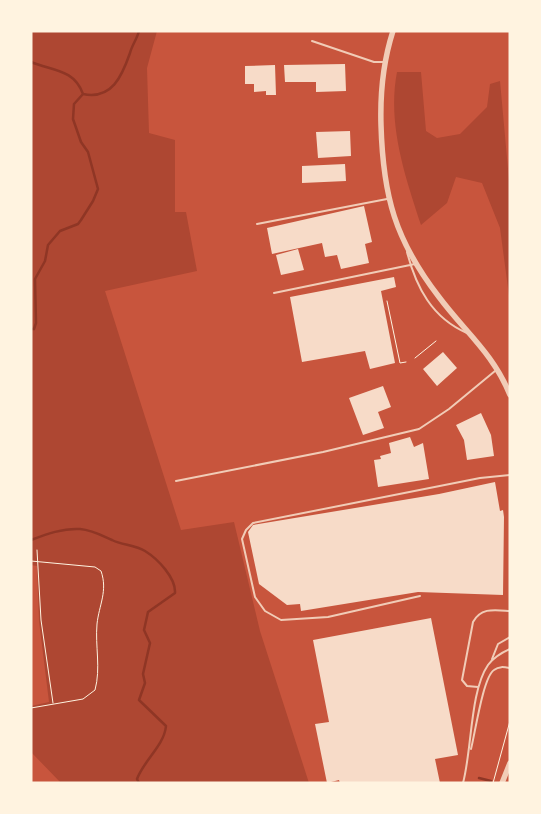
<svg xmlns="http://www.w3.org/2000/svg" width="541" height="814" font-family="Rubik,sans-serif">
  <rect width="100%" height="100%" fill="#c8553d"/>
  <!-- green -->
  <path fill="#ae4732" d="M31 31H157L147 68 149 133 175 140V212H186L197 271 105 291 181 530 234 522 260 631 309 783H61L31 752V706L49 702 39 621 37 566 31 565Z
    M397 72H421L426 131 437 138 460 134 487 107 490 84 500 81 510 191V303L500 228 482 183 456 177 447 203 421 225C405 176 387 124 397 72Z"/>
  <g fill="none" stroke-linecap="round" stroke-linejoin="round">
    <!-- stream -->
    <path stroke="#8f3625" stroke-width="2.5" d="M31 62C53 71 74 69 83 94
      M31 329H34L36 323 35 279 45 261 48 245 60 231 78 224 81 220 93 201 98 189 88 152 81 142 73 119 74 104 83 94C112 100 122 76 130 53 132 45 137 39 139 31
      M31 540C47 534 63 528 80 529 92 530 101 535 112 540 122 545 135 545 145 551 158 559 176 578 175 593L148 612 144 630 150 643 143 674 145 683 139 700 166 726C164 746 144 760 137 779L139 783
      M479 778 491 781"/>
  </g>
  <!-- building -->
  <path fill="#f7dbc8" d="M345 64 346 91 316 92V82H285L284 65Z
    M275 65 276 95H266V91L254 92V84H245V66Z
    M350 131 351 156 318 158 316 132Z
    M345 164 346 181 302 183V166Z
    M364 206 372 242 365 244 369 263 341 269 337 255 325 257 322 243 272 254 267 228Z
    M298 249 304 270 281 275 276 255Z
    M394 277 396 287 381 291 395 363 370 369 365 351 302 362 290 297Z
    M443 352 457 368 437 386 423 369Z
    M383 386 391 407 378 412 384 428 363 435 349 398Z
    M481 413 491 435 494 456 467 460 464 440 456 425Z
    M410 437 414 447 423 443 429 479 378 487 374 460 381 459 380 456 391 453 389 443Z
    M495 482 500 511 503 510 504 517 503 595 418 592 301 611 300 604 287 605 259 584 248 532 253 525 439 494Z
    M431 618 458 755 435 759 440 783H340L339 780 327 783 315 724 329 722 313 640Z"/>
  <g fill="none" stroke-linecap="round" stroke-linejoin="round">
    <!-- path -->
    <path stroke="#fff3e0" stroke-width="1" d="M387 301 400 363 406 362
      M415 358 436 341
      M37 550 41 620 53 703
      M31 561 95 567 101 571C108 591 99 605 97 624 95 646 101 668 95 690L83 699 31 708
      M493 783 510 721"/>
    <!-- service -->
    <path stroke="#f1ccb7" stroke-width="2" d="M312 41 374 62H384
      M257 224 387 199
      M407 252C416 287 432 318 467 333
      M274 293 415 264
      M176 481 323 452 419 429 449 409 495 371
      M420 596 328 617 281 620 265 611 255 597 242 539 246 530 253 523 480 478 510 475
      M492 659 498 644 510 637
      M478 687 467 686 462 680 473 622C481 607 495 610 510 611
      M471 749C475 734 483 677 494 670 499 666 504 667 510 668
      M463 783C472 750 470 691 488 665 494 657 501 653 510 649"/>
    <!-- tertiary -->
    <path stroke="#f1ccb7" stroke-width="5.5" d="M393 31C383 62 380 92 381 125 383 196 395 240 439 297 465 332 493 353 510 395
      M502 783 510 763"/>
  </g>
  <!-- border -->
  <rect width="541" height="814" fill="none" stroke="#fff3e0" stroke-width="65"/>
</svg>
